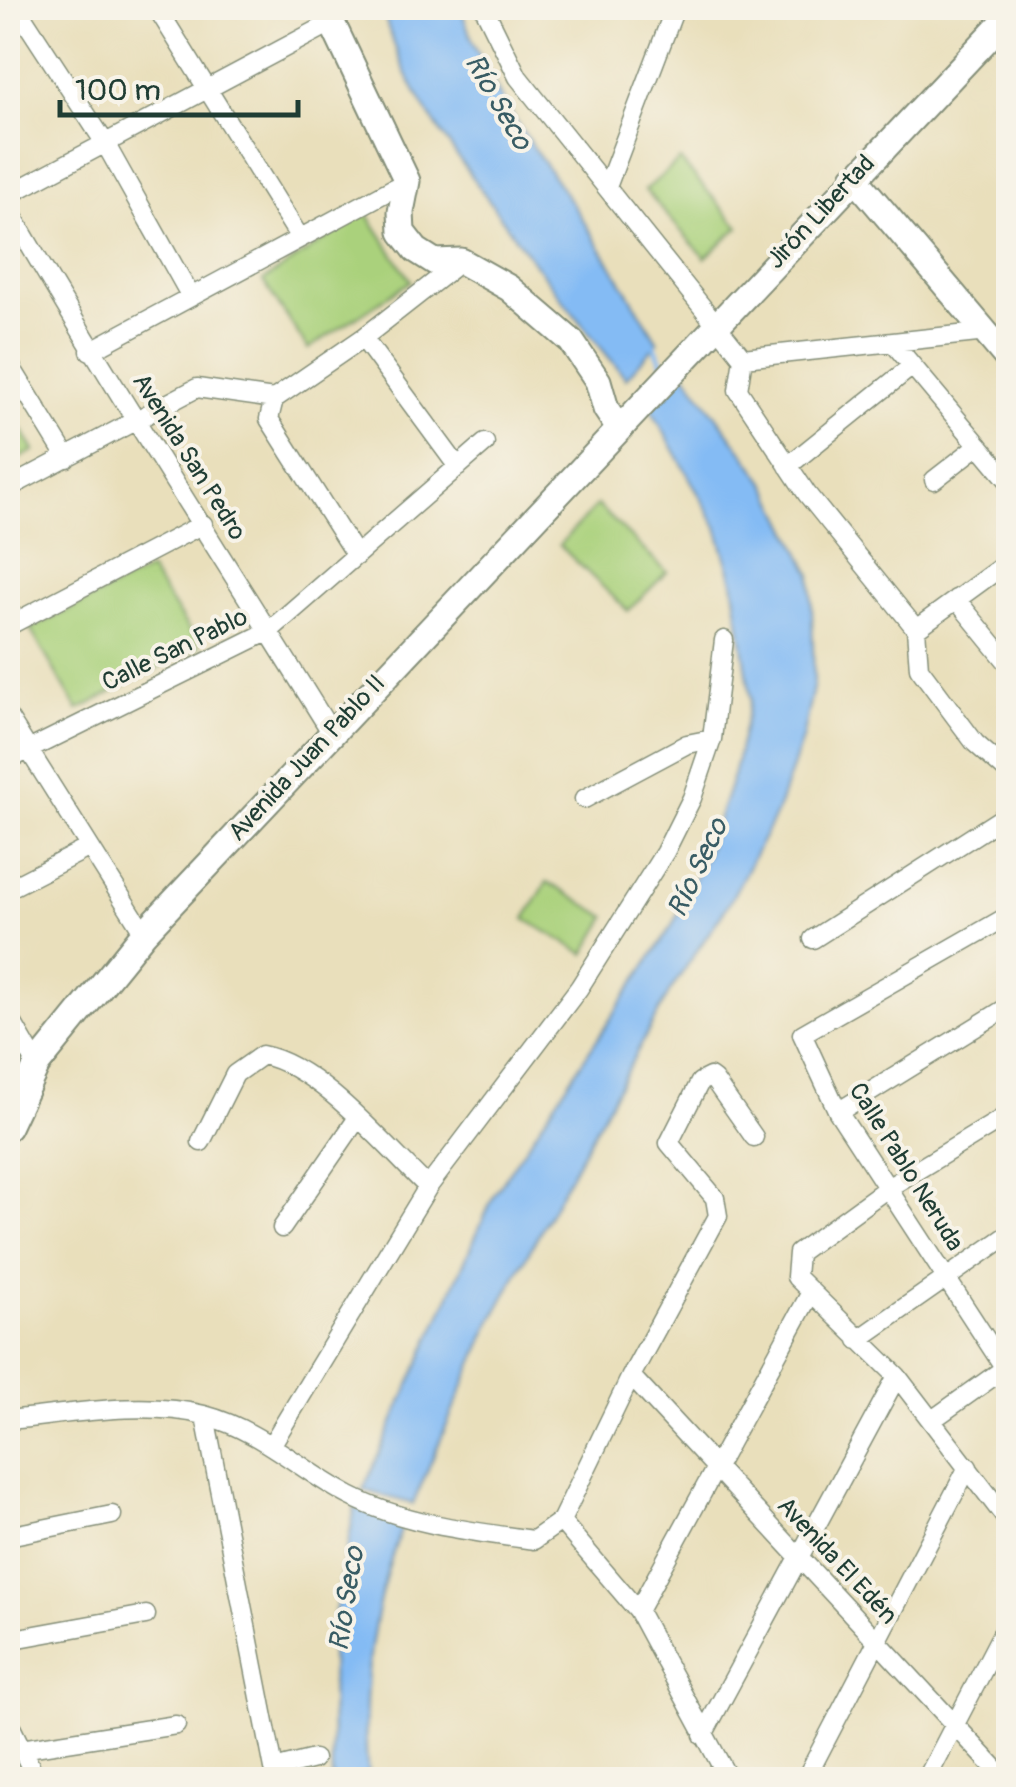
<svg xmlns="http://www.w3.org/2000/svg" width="1016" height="1787" font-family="Pangolin,sans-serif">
  <rect width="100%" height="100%" fill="#f7f3e8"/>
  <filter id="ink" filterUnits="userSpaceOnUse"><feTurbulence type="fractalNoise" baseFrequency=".01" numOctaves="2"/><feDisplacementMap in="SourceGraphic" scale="20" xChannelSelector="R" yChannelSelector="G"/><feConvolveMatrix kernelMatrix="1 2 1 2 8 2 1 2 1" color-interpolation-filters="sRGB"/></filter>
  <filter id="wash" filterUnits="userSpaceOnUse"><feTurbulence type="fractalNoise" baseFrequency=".0048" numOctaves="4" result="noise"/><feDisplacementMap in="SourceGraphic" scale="40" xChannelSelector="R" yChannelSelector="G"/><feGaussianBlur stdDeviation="2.25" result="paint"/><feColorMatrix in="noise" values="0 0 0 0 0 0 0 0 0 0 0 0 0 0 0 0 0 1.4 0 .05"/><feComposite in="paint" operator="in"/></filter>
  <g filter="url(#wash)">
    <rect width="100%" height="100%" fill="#e9dfbb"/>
    <!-- green -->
    <path fill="#aad17c" stroke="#648758" stroke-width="2.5" d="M680 160 739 227 705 258 645 190Z
      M366 212 411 281 308 349 263 281Z
      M8 405 34 451 8 464Z
      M597 505 667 572 628 611 559 545Z
      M149 570 200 646 78 710 30 629Z
      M547 882 607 917 585 954 525 919Z"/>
    <!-- water -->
    <path fill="#84bbf4" stroke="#527c94" stroke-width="2.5" d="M382 8H461C485 89 539 152 584 222 610 262 634 302 658 342L626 378C576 318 529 258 485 195 438 129 404 87 382 8Z
      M682 369 767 485 811 574 814 683 802 739 776 814 729 903 670 991 491 1322 413 1504 363 1490 494 1195 672 926 706 855 733 776 751 699 733 581 717 527 648 403Z
      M355 1507 404 1522C372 1604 360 1692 368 1779L332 1780 331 1635Z"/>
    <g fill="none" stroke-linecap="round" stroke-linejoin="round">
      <!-- stream -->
      <path stroke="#84bbf4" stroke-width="5" d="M652 341 665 367"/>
    </g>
  </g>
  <g filter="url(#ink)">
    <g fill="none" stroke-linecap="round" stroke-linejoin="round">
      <!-- street casing -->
      <g stroke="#848e78" stroke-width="21">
        <path id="street" d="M17 8 105 143 190 295
          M157 8 300 238
          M484 8 518 77 743 358 987 332
          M607 187 675 8
          M8 195 331 23
          M8 208C110 385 223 557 331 732
          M363 338 458 467
          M895 345 1008 480
          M90 351 407 181
          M743 358 738 390 807 494 916 629 919 668 975 743 1008 772
          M8 362 67 458
          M274 399 269 419 356 556
          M788 466 912 366
          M934 480 979 445
          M8 488 197 388 274 399 363 338 460 262
          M956 599 1008 663
          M8 626 203 524
          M916 629 1008 562
          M8 717 144 933
          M8 760 269 631 485 443
          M584 799 687 744 712 739
          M8 889 88 848
          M1008 916 802 1034 838 1112 1008 1373
          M813 939 1008 814
          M8 1015 37 1065
          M838 1112 1008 1007
          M1008 1115 886 1189 798 1253 796 1277 897 1376 1008 1521
          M201 1142 235 1074 262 1055C319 1066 386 1147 428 1187
          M282 1228 357 1119
          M858 1340 1008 1235
          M631 1376 1006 1780
          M205 1416 274 1769 314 1759
          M8 1420C71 1414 142 1400 204 1415 261 1430 300 1470 350 1496 404 1524 475 1532 534 1540L561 1521 631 1376 718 1216 715 1198 669 1143 700 1082 710 1077 714 1080 754 1137
          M932 1420 1005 1368
          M272 1444 428 1187 579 988 665 852 692 798 712 739 724 640
          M561 1521 638 1611 729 1780
          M8 1536 112 1515
          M638 1611 810 1294
          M8 1640 146 1615
          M8 1721 37 1780
          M703 1735 897 1376
          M21 1749 176 1725
          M805 1780 968 1467
          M926 1780 1008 1622"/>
      </g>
      <!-- secondary casing -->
      <g stroke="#848e78" stroke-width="29">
        <path id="secondary" d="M325 8 407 181 401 212 402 232 416 250 435 262 461 261 509 288 571 341 598 381 606 409 618 427
          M854 177 1008 359
          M8 1127 37 1065 144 933 1008 17"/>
      </g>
      <!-- street -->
      <use href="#street" stroke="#fff" stroke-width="18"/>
      <!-- secondary -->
      <use href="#secondary" stroke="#fff" stroke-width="25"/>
    </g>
  </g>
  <g text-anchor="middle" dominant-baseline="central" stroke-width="8" stroke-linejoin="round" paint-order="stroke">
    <!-- street labels -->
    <g font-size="25" fill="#1f3d34" stroke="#f7f3e8">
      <text transform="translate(821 212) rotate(-47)">Jirón Libertad</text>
      <text transform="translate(189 457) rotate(58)">Avenida San Pedro</text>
      <text transform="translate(175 650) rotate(-26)">Calle San Pablo</text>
      <text transform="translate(307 758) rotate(-47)">Avenida Juan Pablo II</text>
      <text transform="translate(906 1167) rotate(58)">Calle Pablo Neruda</text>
      <text transform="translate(837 1561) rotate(47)">Avenida El Edén</text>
    </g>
    <!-- water labels -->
    <g font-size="28" font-style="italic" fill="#385c64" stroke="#f7f3e8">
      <text transform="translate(498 102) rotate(60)">Río Seco</text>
      <text transform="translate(698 868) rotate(-65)">Río Seco</text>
      <text transform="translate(347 1599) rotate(-81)">Río Seco</text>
    </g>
  </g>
  <!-- margin -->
  <rect width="1016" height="1787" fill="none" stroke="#f7f3e8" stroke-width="40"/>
  <!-- scale -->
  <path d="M60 100v15h238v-15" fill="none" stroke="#1f3d34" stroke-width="5"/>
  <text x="75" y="100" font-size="30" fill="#1f3d34" stroke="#f7f3e8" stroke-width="8" paint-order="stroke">100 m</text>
</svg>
